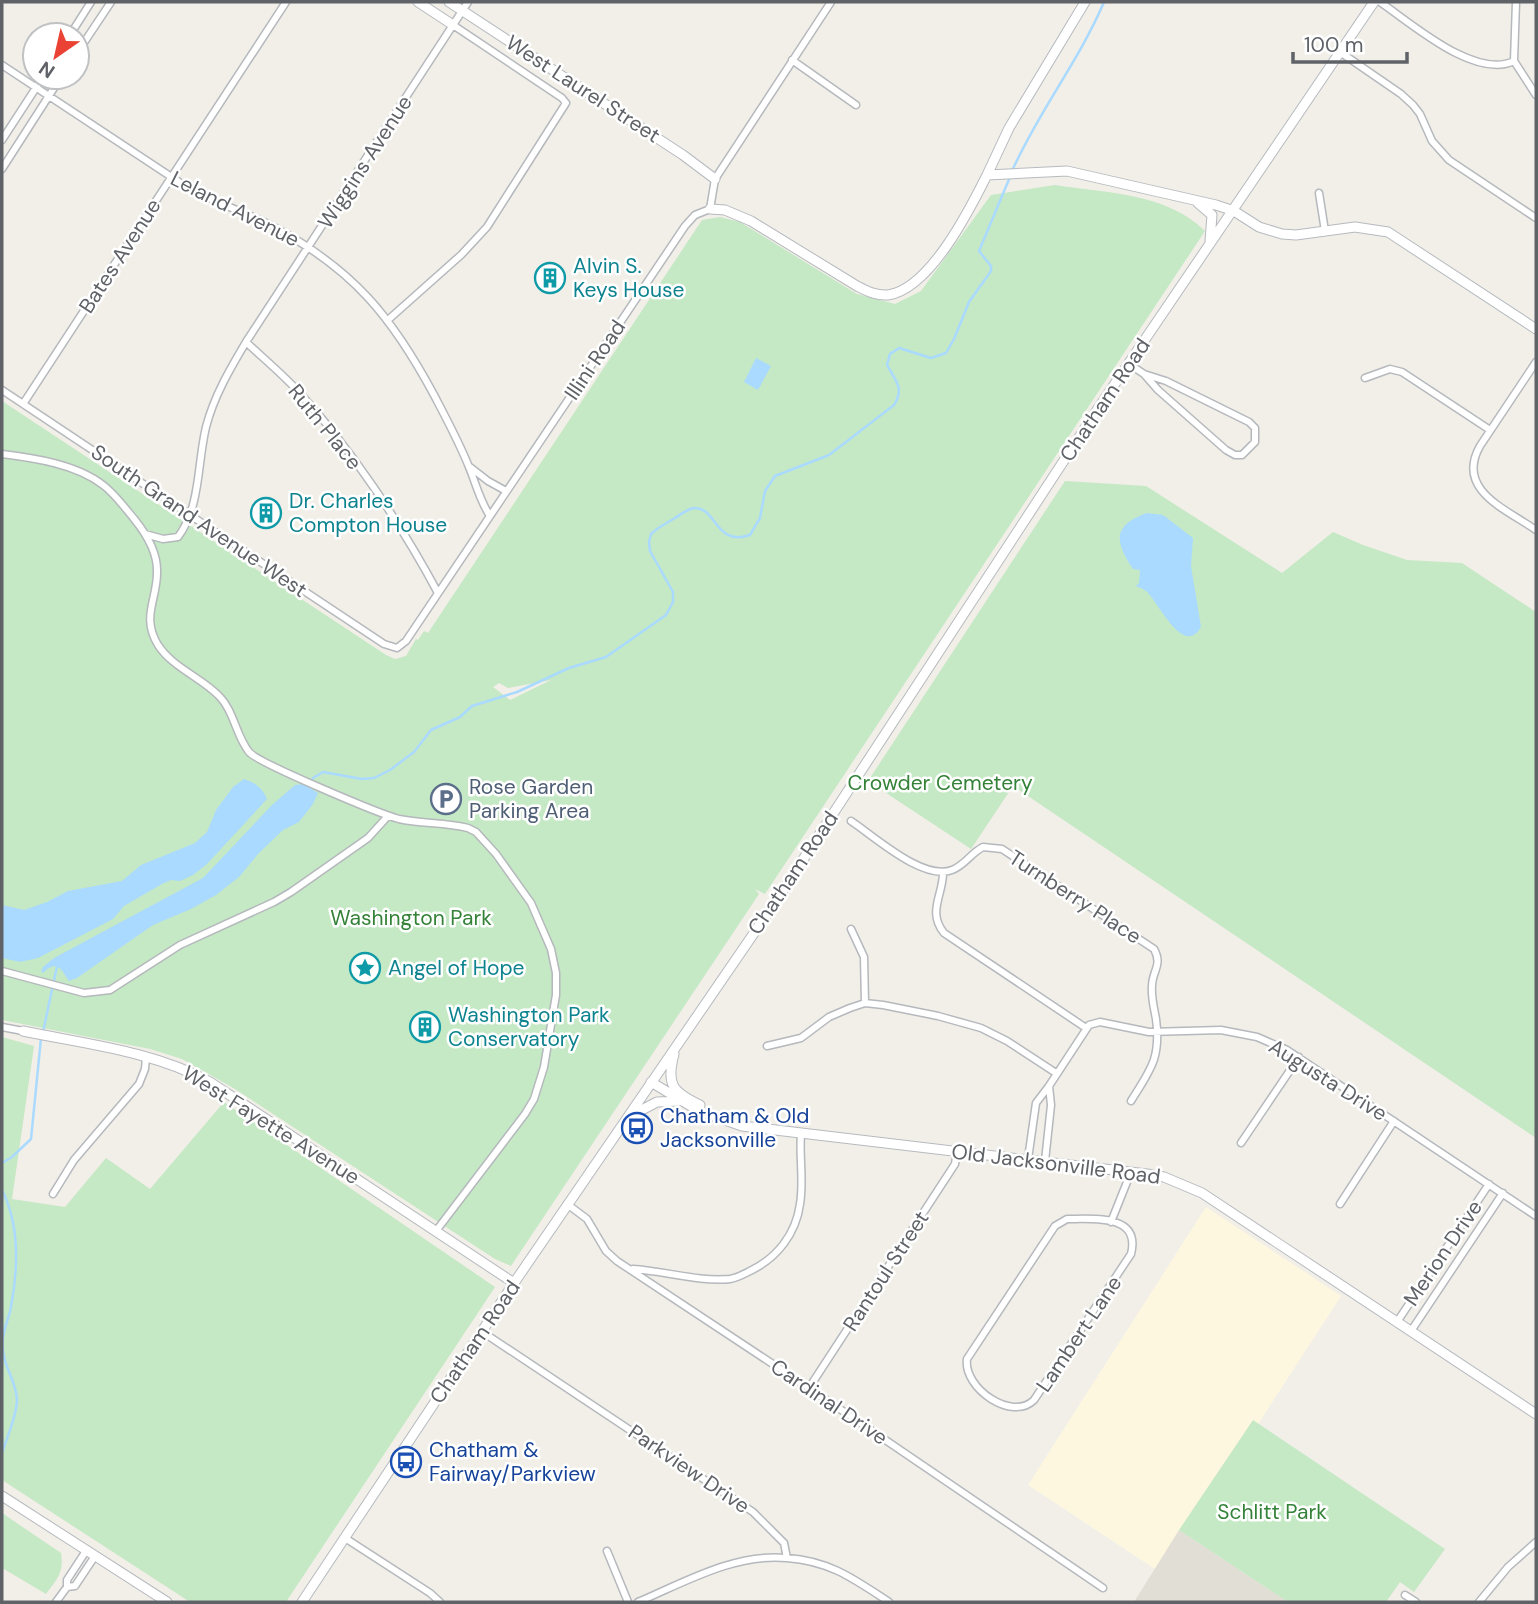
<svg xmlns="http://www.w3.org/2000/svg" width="1538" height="1604" font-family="'DM Sans',sans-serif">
  <rect width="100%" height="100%" fill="#f1efe8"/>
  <!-- commercial -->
  <path fill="#fef7e0" d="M1206 1207 1341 1296 1258 1424 1253 1421 1155 1569 1028 1485Z"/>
  <!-- education -->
  <path fill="#e1ded6" d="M1179 1530 1288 1602H1134Z"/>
  <!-- green -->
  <path fill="#c5e8c5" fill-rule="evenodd" d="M1055 185C1106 193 1167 193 1205 231L765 894 755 889 759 894 511 1266 495 1259 235 1089 182 1059 150 1049 2 1020V401L386 655 395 659 406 656 416 639 418 640 424 631 428 633 702 220 720 217 740 222 857 294 895 304 921 291 991 195ZM551 680 510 700 493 687 499 683 508 688Z
    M1065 481 1146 486 1282 573 1333 532 1363 545 1407 560 1462 563 1536 612V1138L1013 786 971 849 868 781Z
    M2 1037 34 1046 12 1199 65 1207 106 1158 150 1189 224 1102 495 1287 286 1602H190L2 1480Z
    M1253 1420 1445 1549 1414 1592 1400 1582 1386 1602H1288L1179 1530Z
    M2 1513 61 1553C64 1573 57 1579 46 1594L4 1569 2 1572Z"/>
  <!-- water -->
  <path fill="#aadaff" d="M756 358 771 366 758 390 744 382Z
    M1147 513 1163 515 1193 538 1191 566 1201 627C1183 658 1158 601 1146 591 1143 589 1139 587 1136 586L1139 583 1140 570 1133 569C1114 541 1113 525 1147 513Z
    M244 779C255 783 262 787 267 799L207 864 193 875 180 881 171 880 162 884 124 906 113 919 38 958 20 962 2 958V905L24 910 47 902 68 891 122 881 141 865 195 843 207 832 216 810 233 787Z
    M303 784 318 793 313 804 299 822 283 830 258 854 239 877 216 895 191 909 153 925 77 978 69 981C61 970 58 958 43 973L41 971 43 967 54 958 203 878 272 805 295 785Z"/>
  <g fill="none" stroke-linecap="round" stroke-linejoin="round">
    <!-- stream -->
    <path stroke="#aadaff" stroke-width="2.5" d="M1012 171C1038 112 1079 61 1104 2
      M309 787 313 778 323 772 362 779 374 778 390 770 414 752 431 730 460 717 472 706 517 692 569 668 606 657 666 615 673 602V592L650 551 649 542 651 534C658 527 667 523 675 518 680 515 687 509 694 508 717 507 715 547 750 535L760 518 765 491 775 476 829 455 894 405C905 388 895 380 887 365L890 354 899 348 931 358 946 353 954 339 969 302 991 271V266L979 251 1010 177
      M43 1032 57 966
      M2 1163 12 1157 31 1139 41 1038
      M2 1190C20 1225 18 1269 11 1307 9 1318 4 1328 3 1338 0 1365 17 1379 17 1401 16 1418 7 1437 2 1453"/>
    <!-- street casing -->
    <g stroke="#b5b8bc" stroke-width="9">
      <path id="street" d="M1380 2C1411 23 1475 80 1514 61L1536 95
        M70 35 91 2
        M1340 52 1401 94 1413 105 1420 114 1432 141 1449 160 1536 218
        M77 53 111 2
        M792 60 856 105
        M1514 61 1516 2
        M2 65 182 184C211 202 244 211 274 227 354 270 392 317 434 395 446 418 459 442 469 467 476 484 480 501 490 516
        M2 140 43 77
        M2 169 61 77
        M1319 193 1325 231
        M389 319 461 255 487 227 566 103 562 98 453 25
        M246 342C263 358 281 373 297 390 350 447 401 524 438 593
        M1536 362 1480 446C1455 490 1506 509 1536 530
        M1129 364 1144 374 1166 381 1249 422 1255 428V442L1242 455H1235L1226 450 1158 390 1144 374
        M1365 378 1390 369 1402 372 1490 430
        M2 390 384 644 397 648 406 641 685 226 695 215 710 209 715 179 831 2
        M23 404 286 2
        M2 454C34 458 76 464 103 485 115 494 125 508 135 520 147 535 158 553 157 573 157 600 141 617 158 645 173 668 201 677 219 696 234 711 236 736 249 752 258 763 380 814 399 819 422 824 445 822 468 828L476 832 496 854 531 903 551 949 556 973V995L544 1067 534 1099 525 1114 436 1231
        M470 467 488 481 506 491
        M145 534 163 539 178 537C201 506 197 464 206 427 214 396 230 369 246 342L468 2
        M851 821C875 837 923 881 952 870 964 866 971 853 983 847L1002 849 1154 949C1163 965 1152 971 1152 986 1151 997 1154 1008 1156 1019 1161 1058 1151 1069 1131 1101
        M943 873C943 895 927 912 944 933L1086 1028
        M851 929 864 957 865 1003
        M2 971 84 993 110 990 180 945 274 902 291 892 368 838 388 816
        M2 1027 23 1031
        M767 1046 801 1038 829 1017 850 1008 865 1003 883 1005 938 1016 981 1028 1007 1041 1056 1073
        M1241 1143 1299 1057
        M1028 1159 1036 1103 1049 1086 1089 1025 1100 1022 1149 1032 1221 1030 1257 1037 1287 1050 1536 1216
        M1045 1161 1051 1105 1049 1086
        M53 1194 74 1160 139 1084 145 1069 146 1057
        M567 1204 587 1219 606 1251 617 1261 809 1388 1103 1588
        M1340 1204 1394 1121
        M1067 1219C1094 1219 1141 1214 1131 1254L1034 1400C1012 1422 963 1388 967 1359L1049 1235 1055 1226Z
        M1111 1222 1131 1172
        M633 1269C665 1271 698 1282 730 1279 737 1278 744 1274 750 1271 777 1258 796 1234 800 1204 804 1180 799 1157 801 1134
        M1397 1322 1489 1184
        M481 1331 753 1512 784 1543 787 1558C830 1561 854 1579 889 1602
        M1411 1331 1503 1193
        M809 1388 955 1164 957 1151
        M345 1538 430 1593 440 1602
        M607 1551 628 1602
        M67 1587V1580L86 1551
        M1405 1595 1416 1602
        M56 1602 67 1587 75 1586 95 1556
        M638 1602C685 1582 735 1553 787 1558
        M1479 1602 1508 1567 1536 1542"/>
    </g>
    <!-- secondary casing -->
    <g stroke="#b6babf" stroke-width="11">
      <path id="secondary" d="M418 2 453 25
        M449 2 683 155 715 179
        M987 175 1009 128 1085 2
        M1198 203 1212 215 1210 241
        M710 209 725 210 751 221 857 286C867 291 876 296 888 295 930 289 970 209 987 175L1067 171 1216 205 1234 211 1259 227 1282 234 1296 235 1355 227 1388 232 1536 329
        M23 1031C86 1044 153 1051 210 1082L514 1283
        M674 1054C666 1084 672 1092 700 1105
        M651 1082 699 1111 742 1126 1147 1174 1164 1177 1202 1193 1536 1414
        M630 1116 657 1102 679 1101
        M2 1496 167 1602
        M302 1602 514 1283 776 901 1093 416 1374 2"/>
    </g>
    <!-- street -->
    <use href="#street" stroke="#fff" stroke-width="6"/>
    <!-- secondary -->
    <use href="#secondary" stroke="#fff" stroke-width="9"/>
  </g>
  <!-- icons -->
  <defs>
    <g id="building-ring" transform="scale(1.575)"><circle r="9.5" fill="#fff" stroke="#0f9aa8" stroke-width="1.5"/><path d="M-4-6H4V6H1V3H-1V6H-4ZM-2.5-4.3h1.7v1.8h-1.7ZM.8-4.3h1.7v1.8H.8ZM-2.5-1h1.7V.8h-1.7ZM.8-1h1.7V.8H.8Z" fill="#0f9aa8"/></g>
    <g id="parking-ring" transform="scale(1.575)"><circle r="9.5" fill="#fff" stroke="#5c6f8a" stroke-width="1.5"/><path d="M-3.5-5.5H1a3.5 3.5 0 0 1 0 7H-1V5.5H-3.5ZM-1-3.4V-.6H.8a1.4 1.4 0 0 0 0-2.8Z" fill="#5c6f8a"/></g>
    <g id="sight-ring" transform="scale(1.575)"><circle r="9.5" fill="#fff" stroke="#0f9aa8" stroke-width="1.5"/><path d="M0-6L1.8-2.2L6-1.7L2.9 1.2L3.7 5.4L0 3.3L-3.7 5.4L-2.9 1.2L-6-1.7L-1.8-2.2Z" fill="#0f9aa8"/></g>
    <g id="bus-ring" transform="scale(1.575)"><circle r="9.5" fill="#fff" stroke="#1a4fb4" stroke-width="1.5"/><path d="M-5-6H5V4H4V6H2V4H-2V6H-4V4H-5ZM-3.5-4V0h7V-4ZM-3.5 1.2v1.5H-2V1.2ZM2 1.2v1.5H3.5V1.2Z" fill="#1a4fb4"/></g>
  </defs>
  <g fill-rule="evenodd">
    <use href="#building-ring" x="550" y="278"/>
    <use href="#building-ring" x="266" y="513"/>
    <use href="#parking-ring" x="446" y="799"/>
    <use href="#sight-ring" x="365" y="968"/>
    <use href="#building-ring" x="425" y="1027"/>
    <use href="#bus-ring" x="637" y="1128"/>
    <use href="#bus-ring" x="406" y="1462"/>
  </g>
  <g text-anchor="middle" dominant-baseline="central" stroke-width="5" stroke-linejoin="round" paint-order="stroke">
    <!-- street labels -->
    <g font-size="21" fill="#5f6368" stroke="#fff">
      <text transform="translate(583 89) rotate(33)">West Laurel Street</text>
      <text transform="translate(365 162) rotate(-57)">Wiggins Avenue</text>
      <text transform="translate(235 209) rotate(27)">Leland Avenue</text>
      <text transform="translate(120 256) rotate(-57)">Bates Avenue</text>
      <text transform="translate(595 360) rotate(-56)">Illini Road</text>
      <text transform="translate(1105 400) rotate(-56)">Chatham Road</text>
      <text transform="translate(325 427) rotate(51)">Ruth Place</text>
      <text transform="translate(199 521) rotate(34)">South Grand Avenue West</text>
      <text transform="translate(793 873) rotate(-56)">Chatham Road</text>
      <text transform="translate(1075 897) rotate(33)">Turnberry Place</text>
      <text transform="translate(1328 1080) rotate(32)">Augusta Drive</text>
      <text transform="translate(271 1125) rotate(32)">West Fayette Avenue</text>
      <text transform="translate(1056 1164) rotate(7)">Old Jacksonville Road</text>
      <text transform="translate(1443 1253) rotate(-56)">Merion Drive</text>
      <text transform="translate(886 1271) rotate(-57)">Rantoul Street</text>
      <text transform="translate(1079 1334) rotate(-56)">Lambert Lane</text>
      <text transform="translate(475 1342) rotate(-56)">Chatham Road</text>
      <text transform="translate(829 1402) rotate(34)">Cardinal Drive</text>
      <text transform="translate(689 1469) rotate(34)">Parkview Drive</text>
    </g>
    <!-- culture labels -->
    <g font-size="21" fill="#0d838f" stroke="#fff" text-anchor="start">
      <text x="573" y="266">Alvin S.<tspan x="573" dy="24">Keys House</tspan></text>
      <text x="289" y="501">Dr. Charles<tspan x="289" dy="24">Compton House</tspan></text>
      <text x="388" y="968">Angel of Hope</text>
      <text x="448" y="1015">Washington Park<tspan x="448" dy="24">Conservatory</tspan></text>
    </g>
    <!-- park labels -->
    <g font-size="21" fill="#348238" stroke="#fff">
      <text x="940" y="783">Crowder Cemetery</text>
      <text x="411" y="918">Washington Park</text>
      <text x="1272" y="1512">Schlitt Park</text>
    </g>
    <!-- service labels -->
    <g font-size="21" fill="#4e5e75" stroke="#fff" text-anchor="start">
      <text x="469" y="787">Rose Garden<tspan x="469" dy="24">Parking Area</tspan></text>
    </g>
    <!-- transit labels -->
    <g font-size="21" fill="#164399" stroke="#fff" text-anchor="start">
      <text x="660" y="1116">Chatham &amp; Old<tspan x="660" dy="24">Jacksonville</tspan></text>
      <text x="429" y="1450">Chatham &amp;<tspan x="429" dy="24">Fairway/Parkview</tspan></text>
    </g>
  </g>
  <!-- border -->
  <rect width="1538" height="1604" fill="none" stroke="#5f6368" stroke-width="7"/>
  <!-- north arrow -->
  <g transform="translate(56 56) rotate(214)"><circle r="33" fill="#ffffff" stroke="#bfc1c3" stroke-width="2"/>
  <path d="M0-5L12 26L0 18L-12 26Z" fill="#ea4335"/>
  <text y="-10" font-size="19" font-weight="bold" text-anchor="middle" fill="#5f6368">N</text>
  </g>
  <!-- scale -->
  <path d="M1293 52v10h114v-10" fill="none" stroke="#5f6368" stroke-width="3.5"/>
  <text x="1304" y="52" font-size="21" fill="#5f6368" stroke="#ffffff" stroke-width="5" paint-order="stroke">100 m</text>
</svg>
